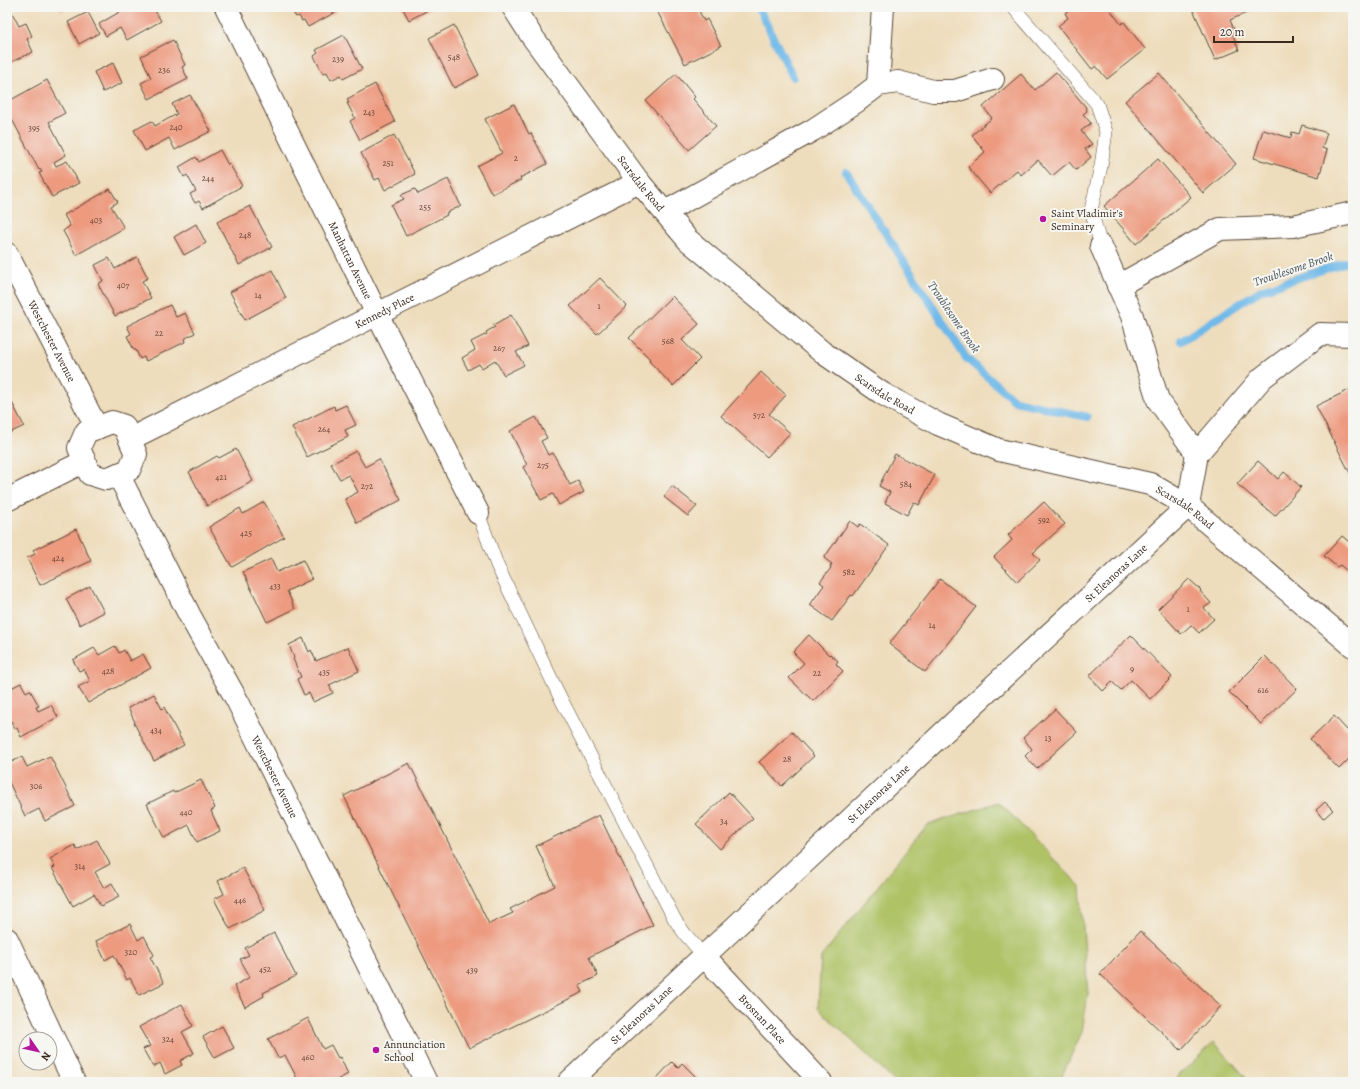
<svg xmlns="http://www.w3.org/2000/svg" width="1360" height="1089" font-family="Alegreya,serif">
  <rect width="100%" height="100%" fill="#f6f6f2"/>
  <filter id="ink" filterUnits="userSpaceOnUse"><feTurbulence type="fractalNoise" baseFrequency=".025" numOctaves="2"/><feDisplacementMap in="SourceGraphic" scale="8" xChannelSelector="R" yChannelSelector="G"/><feConvolveMatrix kernelMatrix="1 2 1 2 8 2 1 2 1" color-interpolation-filters="sRGB"/></filter>
  <filter id="wash" filterUnits="userSpaceOnUse"><feTurbulence type="fractalNoise" baseFrequency=".012" numOctaves="4" result="noise"/><feDisplacementMap in="SourceGraphic" scale="16" xChannelSelector="R" yChannelSelector="G"/><feGaussianBlur stdDeviation="0.9" result="paint"/><feColorMatrix in="noise" values="0 0 0 0 0 0 0 0 0 0 0 0 0 0 0 0 0 1.4 0 .05"/><feComposite in="paint" operator="in"/></filter>
  <g filter="url(#wash)">
    <rect width="100%" height="100%" fill="#eeddbc"/>
    <!-- pitch -->
    <path fill="#afc266" stroke="#757642" d="M999 802 1080 886 1088 994 1082 1032 1059 1082H895L818 1008 821 957 927 825Z
      M1214 1042 1250 1082H1176L1179 1075Z"/>
    <g fill="none" stroke-linecap="round" stroke-linejoin="round">
      <!-- stream -->
      <path stroke="#6fb9e8" stroke-width="8" d="M758 7 793 77
        M846 172 966 358 1015 401 1087 417
        M1181 341 1261 290 1353 260"/>
    </g>
    <g id="blocks">
      <!-- building -->
      <path fill="#ed9a7f" d="M7 7H9L19 26 26 23 32 36 27 39 33 52 7 64Z
        M59 7H70L61 11Z
        M128 7H153L161 21 127 40 120 28 106 36 99 24Z
        M300 7H334L336 12 308 27 304 20 302 21 299 16 296 17 292 11Z
        M402 7H434L409 20Z
        M655 7H697L704 21 707 19 721 46 685 64Z
        M1073 7H1108L1121 24 1124 22 1145 49 1107 79 1096 66 1092 69 1058 26 1068 18 1065 13Z
        M1192 7H1260L1230 20 1236 34 1233 35 1239 50 1215 60Z
        M88 12 99 33 79 44 68 22Z
        M454 25 479 75 454 88 429 38Z
        M344 35 362 69 343 79 341 75 331 80 327 72 323 74 314 56 318 53 316 50Z
        M173 40 185 65 182 67 188 79 149 99 141 83 151 78 141 56Z
        M113 63 122 83 103 92 94 72Z
        M1056 72 1085 106 1087 111 1083 114 1091 123 1081 131 1092 144 1085 149 1091 157 1076 170 1069 162 1052 176 1038 160 1021 175 1017 170 990 193 968 167 985 152 972 135 992 118 983 107 1021 74 1035 90Z
        M1159 73 1236 164 1203 193 1125 101Z
        M676 74 695 97 693 99 716 126 689 150 646 101Z
        M47 80 65 113 49 122 66 155 54 162 56 166 67 161 79 183 52 197 39 173 42 172 40 169 39 170 7 110V102Z
        M375 84 395 122 360 140 350 121 355 118 347 103H349L347 99Z
        M190 95 211 131 175 150 169 138 145 151 134 130 152 121 155 126 177 114 172 104Z
        M514 104 529 134 531 133 547 164 520 178 521 180 492 194 477 166 502 153 485 119Z
        M1302 125 1327 133 1322 148 1327 150 1319 177 1254 158 1263 130 1291 138 1292 132 1299 134Z
        M394 135 415 174 385 190 379 178 375 180 361 153Z
        M220 150 228 165 229 163 242 186 203 208 199 201 195 203 190 194 196 191 187 175 184 177 179 167 196 157 199 162Z
        M1158 159 1191 197 1136 244 1104 206Z
        M448 179 461 206 446 213 447 215 406 236 391 205 404 199 401 195 415 189 418 194Z
        M110 189 118 202 111 206 124 228 76 255 63 231 70 226 64 215Z
        M250 206 272 247 239 265 217 222Z
        M196 224 206 243 184 255 174 237Z
        M137 257 148 278 142 281 151 298 115 316 98 284 103 281 95 265 109 258 115 269Z
        M272 270 286 298 245 320 230 292Z
        M600 278 627 306 597 334 570 306Z
        M672 296 699 324 682 340 700 359 673 386 649 361 650 359 629 338Z
        M170 305 176 317 185 313 195 333 184 339 185 342 146 361 144 357 140 359 136 350H134L127 336 131 334 127 326Z
        M511 315 528 346 516 352 524 365 504 375 495 360 482 368 479 364 468 370 462 358 475 350 471 342 487 334 486 332 495 327 493 325Z
        M761 372 786 395 769 414 790 433 767 457 721 416Z
        M1353 388V479L1316 406Z
        M7 395H8L24 426 7 434Z
        M346 405 356 425 345 430 348 437 307 457 292 427 334 406 335 410Z
        M536 417 547 438 541 441 548 455 553 453 570 485 578 481 584 492 559 505 553 494 541 500 523 467 527 465 510 431Z
        M236 449 253 481 207 506 189 472 217 456 219 458Z
        M356 451 365 467 379 459 401 500 357 523 345 499 358 492 349 475 340 479 331 464Z
        M895 454 935 475 919 505 914 502 907 515 885 503 890 492 879 486Z
        M1258 461 1278 479 1284 472 1301 487 1275 516 1237 484Z
        M672 486 697 506 688 516 664 497Z
        M264 502 284 537 232 567 209 527 240 508 243 514Z
        M1044 502 1065 524 1033 553 1040 560 1017 582 994 557 1012 540 1008 535Z
        M850 521 858 527 860 524 889 545 853 596 851 595 832 621 810 605 824 585 820 582 831 568 830 567 832 564 824 558Z
        M76 529 91 561 40 585 27 558 35 554 33 550Z
        M1342 536 1353 545V576L1340 565 1337 567 1324 556Z
        M271 559 277 572 303 560 312 579 287 591 295 609 267 622 243 572Z
        M940 579 976 607 925 672 889 644Z
        M1189 579 1201 590 1200 591 1211 603 1204 608 1214 619 1199 633 1191 625 1181 634 1158 609Z
        M90 586 104 612 80 625 66 599Z
        M809 635 829 655 830 654 838 661 836 664 843 671 813 701 789 678 804 663 793 652Z
        M1131 635 1172 677 1150 699 1131 680 1121 690 1112 682 1103 691 1089 676Z
        M303 638 309 652 311 650 316 661 348 647 359 671 329 685 333 693 313 702 309 693 304 695 297 679 301 677 293 659 294 658 289 645Z
        M115 646 119 653 124 650 130 661 143 654 151 668 88 703 78 687 90 681 84 669 79 671 73 660 94 648 99 655Z
        M1265 656 1297 689 1261 724 1229 692Z
        M21 683 26 692 30 690 39 706 36 707 38 711 51 705 58 717 21 737 17 728 15 729 11 721 7 723V690Z
        M154 694 162 709 164 707 184 745 154 761 134 723 135 722 128 708Z
        M1055 709 1077 732 1037 769 1025 756 1032 749 1023 738Z
        M1334 716 1347 730 1350 727 1353 729V755L1339 769 1310 739Z
        M792 732 814 756 782 786 759 762Z
        M50 756 75 806 45 821 39 809 25 816 7 778V764L22 757 27 767Z
        M409 763 489 924 513 913 510 909 555 886 536 846 599 815 653 925 589 957 598 976 579 985 583 992 469 1048 344 796Z
        M201 780 215 808 211 811 220 831 197 842 189 825 164 838 147 804 173 791 174 793Z
        M729 792 753 818 720 849 696 824Z
        M1325 802 1333 810 1323 819 1316 810Z
        M97 840 110 864 95 872 104 888 112 883 119 897 101 906 94 894 73 906 52 868 55 867 50 859 75 845 77 850Z
        M243 868 265 910 230 929 214 899 224 894 218 881Z
        M130 924 138 940 144 936 154 955 150 957 164 983 139 995 130 978 127 980 114 955 105 960 96 941Z
        M1140 931 1221 1006 1181 1050 1100 974Z
        M274 933 296 976 263 993 264 996 245 1007 234 986 250 977 240 959 249 955 245 948Z
        M182 1004 193 1026 182 1032 194 1053 180 1061 182 1065 165 1074 160 1063 153 1067 143 1049 150 1046 139 1027Z
        M308 1018 323 1049 331 1045 338 1058 340 1057 348 1074 333 1082H299L285 1055 278 1058 268 1039Z
        M222 1026 234 1048 215 1058 203 1037Z
        M672 1062 678 1068 682 1063 701 1082H657L655 1080Z
        M9 1077 12 1082H7V1078Z"/>
    </g>
  </g>
  <g filter="url(#ink)">
    <use href="#blocks" fill-opacity="0" stroke="#564536" stroke-width="1"/>
    <g fill="none" stroke-linecap="round" stroke-linejoin="round">
      <!-- service casing -->
      <g stroke="#564536" stroke-width="14">
        <path id="service" d="M1013 7 1097 104 1106 132 1101 166 1091 210 1101 246
          M478 513 497 565 559 695 675 920 685 934 704 956"/>
      </g>
      <!-- minor casing -->
      <g stroke="#564536" stroke-width="24">
        <g id="minor">
          <path id="s1" d="M226 7 377 314 478 513"/>
          <path d="M878 85 883 7"/>
          <path d="M665 212 813 130 857 101 878 85 898 82 933 91H955L993 79"/>
          <path d="M1101 246 1132 316 1158 400 1197 454"/>
          <path id="s2" d="M7 254 97 428"/>
          <path d="M1118 286 1220 229 1293 226 1353 213"/>
          <path d="M112 422 124 426 136 454 129 470 106 479 90 474 79 448 86 432Z"/>
          <path id="s3" d="M130 439 639 182"/>
          <path id="s4" d="M118 474 190 616 238 702 426 1082"/>
          <path d="M7 500 85 461"/>
          <path d="M7 939 74 1082"/>
          <path id="s5" d="M704 956 821 1082"/>
          <path id="s6" d="M569 1082 957 720 1188 506 1197 454 1262 378 1320 334 1353 335"/>
        </g>
      </g>
      <!-- tertiary casing -->
      <g stroke="#564536" stroke-width="24">
        <g id="tertiary">
          <path id="s7" d="M513 7 531 35 639 182 688 240 822 352 883 394 938 424 999 450 1150 484 1188 506 1353 646"/>
        </g>
      </g>
      <!-- service -->
      <use href="#service" stroke="#fff" stroke-width="13"/>
      <!-- minor -->
      <use href="#minor" stroke="#fff" stroke-width="22"/>
      <!-- tertiary -->
      <use href="#tertiary" stroke="#fff" stroke-width="22"/>
    </g>
  </g>
  <!-- markers -->
  <g fill="#b5179e" stroke="#f6f6f2" stroke-width="1.5">
    <circle cx="1043" cy="219" r="4"/>
    <circle cx="376" cy="1050" r="4"/>
  </g>
  <g text-anchor="middle" dominant-baseline="central" stroke-width="4" stroke-linejoin="round" paint-order="stroke">
    <!-- number labels -->
    <g font-size="9" fill="#684636">
      <text x="454" y="57">548</text>
      <text x="338" y="59">239</text>
      <text x="164" y="70">236</text>
      <text x="369" y="112">243</text>
      <text x="176" y="127">240</text>
      <text x="34" y="128">395</text>
      <text x="516" y="158">2</text>
      <text x="388" y="163">251</text>
      <text x="208" y="178">244</text>
      <text x="425" y="207">255</text>
      <text x="96" y="220">403</text>
      <text x="245" y="235">248</text>
      <text x="123" y="285">407</text>
      <text x="258" y="295">14</text>
      <text x="599" y="306">1</text>
      <text x="159" y="333">22</text>
      <text x="668" y="341">568</text>
      <text x="499" y="348">267</text>
      <text x="759" y="415">572</text>
      <text x="324" y="429">264</text>
      <text x="543" y="465">275</text>
      <text x="221" y="477">421</text>
      <text x="906" y="484">584</text>
      <text x="367" y="486">272</text>
      <text x="1044" y="520">592</text>
      <text x="246" y="533">425</text>
      <text x="58" y="558">424</text>
      <text x="849" y="572">582</text>
      <text x="275" y="586">433</text>
      <text x="1188" y="609">1</text>
      <text x="932" y="625">14</text>
      <text x="1132" y="669">9</text>
      <text x="108" y="671">428</text>
      <text x="324" y="672">435</text>
      <text x="817" y="673">22</text>
      <text x="1263" y="690">616</text>
      <text x="156" y="730">434</text>
      <text x="1048" y="738">13</text>
      <text x="787" y="759">28</text>
      <text x="36" y="786">306</text>
      <text x="186" y="812">440</text>
      <text x="724" y="821">34</text>
      <text x="80" y="866">314</text>
      <text x="240" y="900">446</text>
      <text x="131" y="952">320</text>
      <text x="265" y="969">452</text>
      <text x="472" y="970">439</text>
      <text x="168" y="1039">324</text>
      <text x="308" y="1057">460</text>
    </g>
    <!-- street labels -->
    <g font-size="11" fill="#3b2a1e" stroke="#f6f6f2">
      <text stroke="none"><textPath href="#s7" startOffset="218">Scarsdale Road</textPath></text>
      <text stroke="none"><textPath href="#s1" startOffset="282">Manhattan Avenue</textPath></text>
      <text stroke="none"><textPath href="#s3" startOffset="285">Kennedy Place</textPath></text>
      <text stroke="none"><textPath href="#s2" startOffset="98">Westchester Avenue</textPath></text>
      <text stroke="none"><textPath href="#s7" startOffset="542">Scarsdale Road</textPath></text>
      <text stroke="none"><textPath href="#s7" startOffset="866">Scarsdale Road</textPath></text>
      <text stroke="none"><textPath href="#s6" startOffset="747">St Eleanoras Lane</textPath></text>
      <text stroke="none"><textPath href="#s4" startOffset="341">Westchester Avenue</textPath></text>
      <text stroke="none"><textPath href="#s6" startOffset="423">St Eleanoras Lane</textPath></text>
      <text stroke="none"><textPath href="#s6" startOffset="99">St Eleanoras Lane</textPath></text>
      <text stroke="none"><textPath href="#s5" startOffset="86">Brosnan Place</textPath></text>
    </g>
    <!-- poi labels -->
    <g font-size="11" fill="#3b2a1e" stroke="#f6f6f2" text-anchor="start">
      <text x="1051" y="213">Saint Vladimir's<tspan x="1051" dy="13">Seminary</tspan></text>
      <text x="384" y="1044">Annunciation<tspan x="384" dy="13">School</tspan></text>
    </g>
    <!-- water labels -->
    <g font-size="12" font-style="italic" fill="#4b555b" stroke="#f6f6f2">
      <text transform="translate(1293 269) rotate(-19)">Troublesome Brook</text>
      <text transform="translate(954 317) rotate(56)">Troublesome Brook</text>
    </g>
  </g>
  <!-- margin -->
  <rect width="1360" height="1089" fill="none" stroke="#f6f6f2" stroke-width="24"/>
  <!-- north arrow -->
  <g transform="translate(38 1051) rotate(124)"><circle r="19" fill="#f6f6f2" stroke="#aba49d"/>
  <path d="M0-3L7 15L0 10L-7 15Z" fill="#b5179e"/>
  <text y="-6" font-size="11" font-weight="bold" text-anchor="middle" fill="#3b2a1e">N</text>
  </g>
  <!-- scale -->
  <path d="M1214 36v6h79v-6" fill="none" stroke="#3b2a1e" stroke-width="2"/>
  <text x="1220" y="36" font-size="12" fill="#3b2a1e" stroke="#f6f6f2" stroke-width="3" paint-order="stroke">20 m</text>
</svg>
